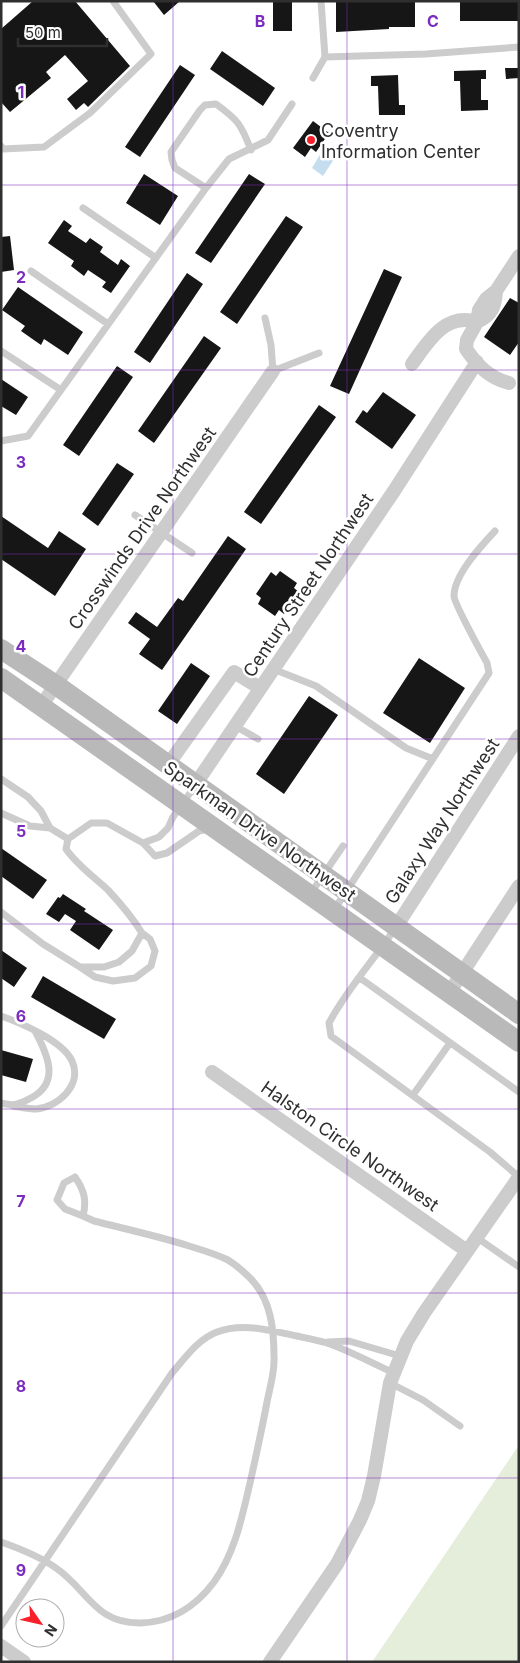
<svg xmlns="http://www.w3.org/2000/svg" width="520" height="1663" font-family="Inter,sans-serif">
  <rect width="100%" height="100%" fill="#fff"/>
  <!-- green -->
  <path fill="#e5eedb" d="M519 1445V1662H372Z"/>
  <!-- water -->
  <path fill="#c5deef" d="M324 148 336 156 323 176 312 168Z"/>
  <!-- building -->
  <path fill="#161616" d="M33 1H75L130 66 88 107 84 103 76 110 67 99 88 81 65 55 46 72 51 78 10 112 1 102V29Z
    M153 1H180L164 15Z
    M273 1H292V31H273Z
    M336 1H415V27H389V29L336 32Z
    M460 1H519V21H460Z
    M222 51 275 88 263 106 210 69Z
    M180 65 195 75 140 157 125 147Z
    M505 68H519V78L506 79Z
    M486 70V79H481V100H488V110L461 111 460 81H454V71Z
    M398 75 399 105H405V115H379L378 86H371V76Z
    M313 121 329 133 316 152 311 148 305 157 293 148Z
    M144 174 178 196 160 225 126 203Z
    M249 174 265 184 211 263 195 253Z
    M286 216 303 227 237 324 220 312Z
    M64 220 72 226 68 231 86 243 90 238 103 247 100 252 118 265 121 259 130 266 111 293 102 287 106 282 88 270 84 276 71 266 74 261 48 243Z
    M10 236 14 270 1 272V237Z
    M384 269 402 277 349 394 330 386Z
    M187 273 203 284 150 363 134 352Z
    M18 287 83 332 68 355 44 339 41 345 21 331 25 326 2 310Z
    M510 298 519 303V342L510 355 484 337Z
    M204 336 221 348 154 443 138 431Z
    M117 366 133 377 79 456 63 445Z
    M1 379 28 397 16 415 1 406Z
    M383 392 416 415 392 449 355 422 363 410 367 413Z
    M319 405 336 417 261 524 244 512Z
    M117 463 134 474 98 526 82 514Z
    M1 516 48 548 59 531 86 549 55 596 1 559Z
    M228 536 246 549 162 670 139 654 150 639 128 623 136 612 157 627 178 598 183 601Z
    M280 571 297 583 294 588 299 592 284 614 279 610 275 616 258 604 261 598 256 594 271 572 276 576Z
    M419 658 465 688 430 743 383 713Z
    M191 663 210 676 177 724 158 711Z
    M309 696 338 715 284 794 256 774Z
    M1 848 47 880 33 899 1 876Z
    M63 894 86 909 84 911 113 930 99 950 70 930 76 921 65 914 59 922 46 914 58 897 60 898Z
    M1 950 27 968 14 987 1 978Z
    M43 976 116 1019 104 1039 31 997Z
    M1 1050 33 1059 26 1082 1 1075Z"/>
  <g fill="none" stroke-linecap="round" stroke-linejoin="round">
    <!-- service -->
    <path stroke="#ccc" stroke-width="7" d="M325 57 426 54 519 47
      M313 78 325 57 321 1
      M1 146 3 149 44 147 90 113 151 54 113 1
      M206 188 175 168 172 160 171 152 200 110 205 105 216 104C238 120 241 124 251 150
      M83 208 156 258
      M31 271 108 324
      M265 318 271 345 273 371 319 353
      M1 351 61 390
      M1 441 28 436 206 188 229 159 268 140 292 104
      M135 515 192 553
      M273 669 316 686 406 748 433 759
      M235 726 258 739
      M1 779 28 797 41 811 50 828 68 839
      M1 813 30 826 50 828
      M143 843 155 856 167 853 199 831 210 829
      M311 893 343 846
      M334 910 489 673 487 663C481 652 454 603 454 596 454 575 481 546 495 531
      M1 912 43 944 80 967H104L119 962 132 951 142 933C132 917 121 904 108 890 94 877 77 865 66 849L68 839 91 823H107L143 843 159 837 168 828 173 817 195 786
      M396 927C374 960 347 989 329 1023L331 1036 490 1152 519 1177
      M80 967 95 977 113 981 135 978 151 966 155 951 150 939 142 933
      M360 978 519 1092
      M1 1016C21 1023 63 1041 72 1061 83 1085 58 1107 36 1109 29 1109 20 1107 13 1106
      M413 1095 450 1043
      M1 1103C14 1106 16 1105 27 1100 61 1085 49 1057 35 1031
      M75 1177C84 1190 87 1200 83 1216L65 1209 57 1200 64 1183Z
      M476 1237 519 1267
      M328 1342 349 1341 400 1356
      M390 1383 423 1400 460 1426
      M1 1542C21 1549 39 1556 56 1568 88 1590 95 1624 141 1623 172 1622 196 1606 214 1582 235 1553 242 1517 250 1483 256 1456 262 1429 267 1402 270 1387 275 1371 274 1357 274 1329 271 1300 251 1279 244 1272 236 1265 228 1260 216 1254 202 1250 189 1246 158 1236 125 1229 94 1221L83 1216
      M1 1626 172 1373C185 1358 198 1339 217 1332 243 1322 271 1331 297 1336 306 1338 317 1340 327 1343 350 1351 372 1363 394 1373"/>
    <!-- minor -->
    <path stroke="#ccc" stroke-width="14" d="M412 364C428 342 445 312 477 322 492 315 495 307 496 291
      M509 383C489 378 477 365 466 349L467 340 477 322 479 310 486 299 496 291 519 256
      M41 706 273 371
      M167 766 234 672 260 688
      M195 785 394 491 477 362
      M396 927 519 736
      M449 993 519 886
      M212 1072 467 1251
      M1 1646 24 1662
      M270 1662 337 1564 360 1520 368 1501 374 1476 390 1383 407 1341 424 1313 519 1177"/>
    <!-- secondary -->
    <path stroke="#b9b9b9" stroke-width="20" d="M1 649 56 685 519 1014
      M1 678 519 1042"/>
  </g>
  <!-- grid -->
  <path fill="none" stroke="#7b2cbf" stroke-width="1" stroke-opacity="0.55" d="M173 1V1662M347 1V1662M1 185H519M1 370H519M1 554H519M1 739H519M1 924H519M1 1109H519M1 1293H519M1 1478H519"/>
  <!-- markers -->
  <circle fill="#f7202b" stroke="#fff" stroke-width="2" cx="311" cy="140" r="5"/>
  <g text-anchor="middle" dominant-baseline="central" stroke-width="5" stroke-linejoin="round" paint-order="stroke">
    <!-- poi labels -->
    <g font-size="18" fill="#2f2f2f" stroke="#fff" text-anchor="start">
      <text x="321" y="130">Coventry<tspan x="321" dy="21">Information Center</tspan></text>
    </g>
    <!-- street labels -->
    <g font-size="18" fill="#2f2f2f" stroke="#fff">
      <text transform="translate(142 528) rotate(-55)">Crosswinds Drive Northwest</text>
      <text transform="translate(308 585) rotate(-56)">Century Street Northwest</text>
      <text transform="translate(442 821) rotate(-57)">Galaxy Way Northwest</text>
      <text transform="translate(260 831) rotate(35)">Sparkman Drive Northwest</text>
      <text transform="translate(350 1146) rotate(35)">Halston Circle Northwest</text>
    </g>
  </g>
  <g font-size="16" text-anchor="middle" font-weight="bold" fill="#7b2cbf" stroke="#fff" stroke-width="5" stroke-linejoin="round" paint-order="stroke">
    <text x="260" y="27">B</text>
    <text x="433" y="27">C</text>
    <text x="21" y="98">1</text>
    <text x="21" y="283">2</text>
    <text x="21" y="468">3</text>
    <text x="21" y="652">4</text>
    <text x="21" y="837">5</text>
    <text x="21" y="1022">6</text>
    <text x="21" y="1207">7</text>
    <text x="21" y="1392">8</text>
    <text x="21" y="1576">9</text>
  </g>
  <!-- border -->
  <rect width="520" height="1663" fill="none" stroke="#2f2f2f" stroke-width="5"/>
  <!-- north arrow -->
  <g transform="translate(40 1623) rotate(124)"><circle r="24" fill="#ffffff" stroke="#acacac"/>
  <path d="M0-4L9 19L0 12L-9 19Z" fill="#f7202b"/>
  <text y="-8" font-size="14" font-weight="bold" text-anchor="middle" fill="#2f2f2f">N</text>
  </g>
  <!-- scale -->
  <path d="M18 38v8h89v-8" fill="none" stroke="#2f2f2f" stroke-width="2.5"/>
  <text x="25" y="38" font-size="15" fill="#2f2f2f" stroke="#ffffff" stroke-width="4" paint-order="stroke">50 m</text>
</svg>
